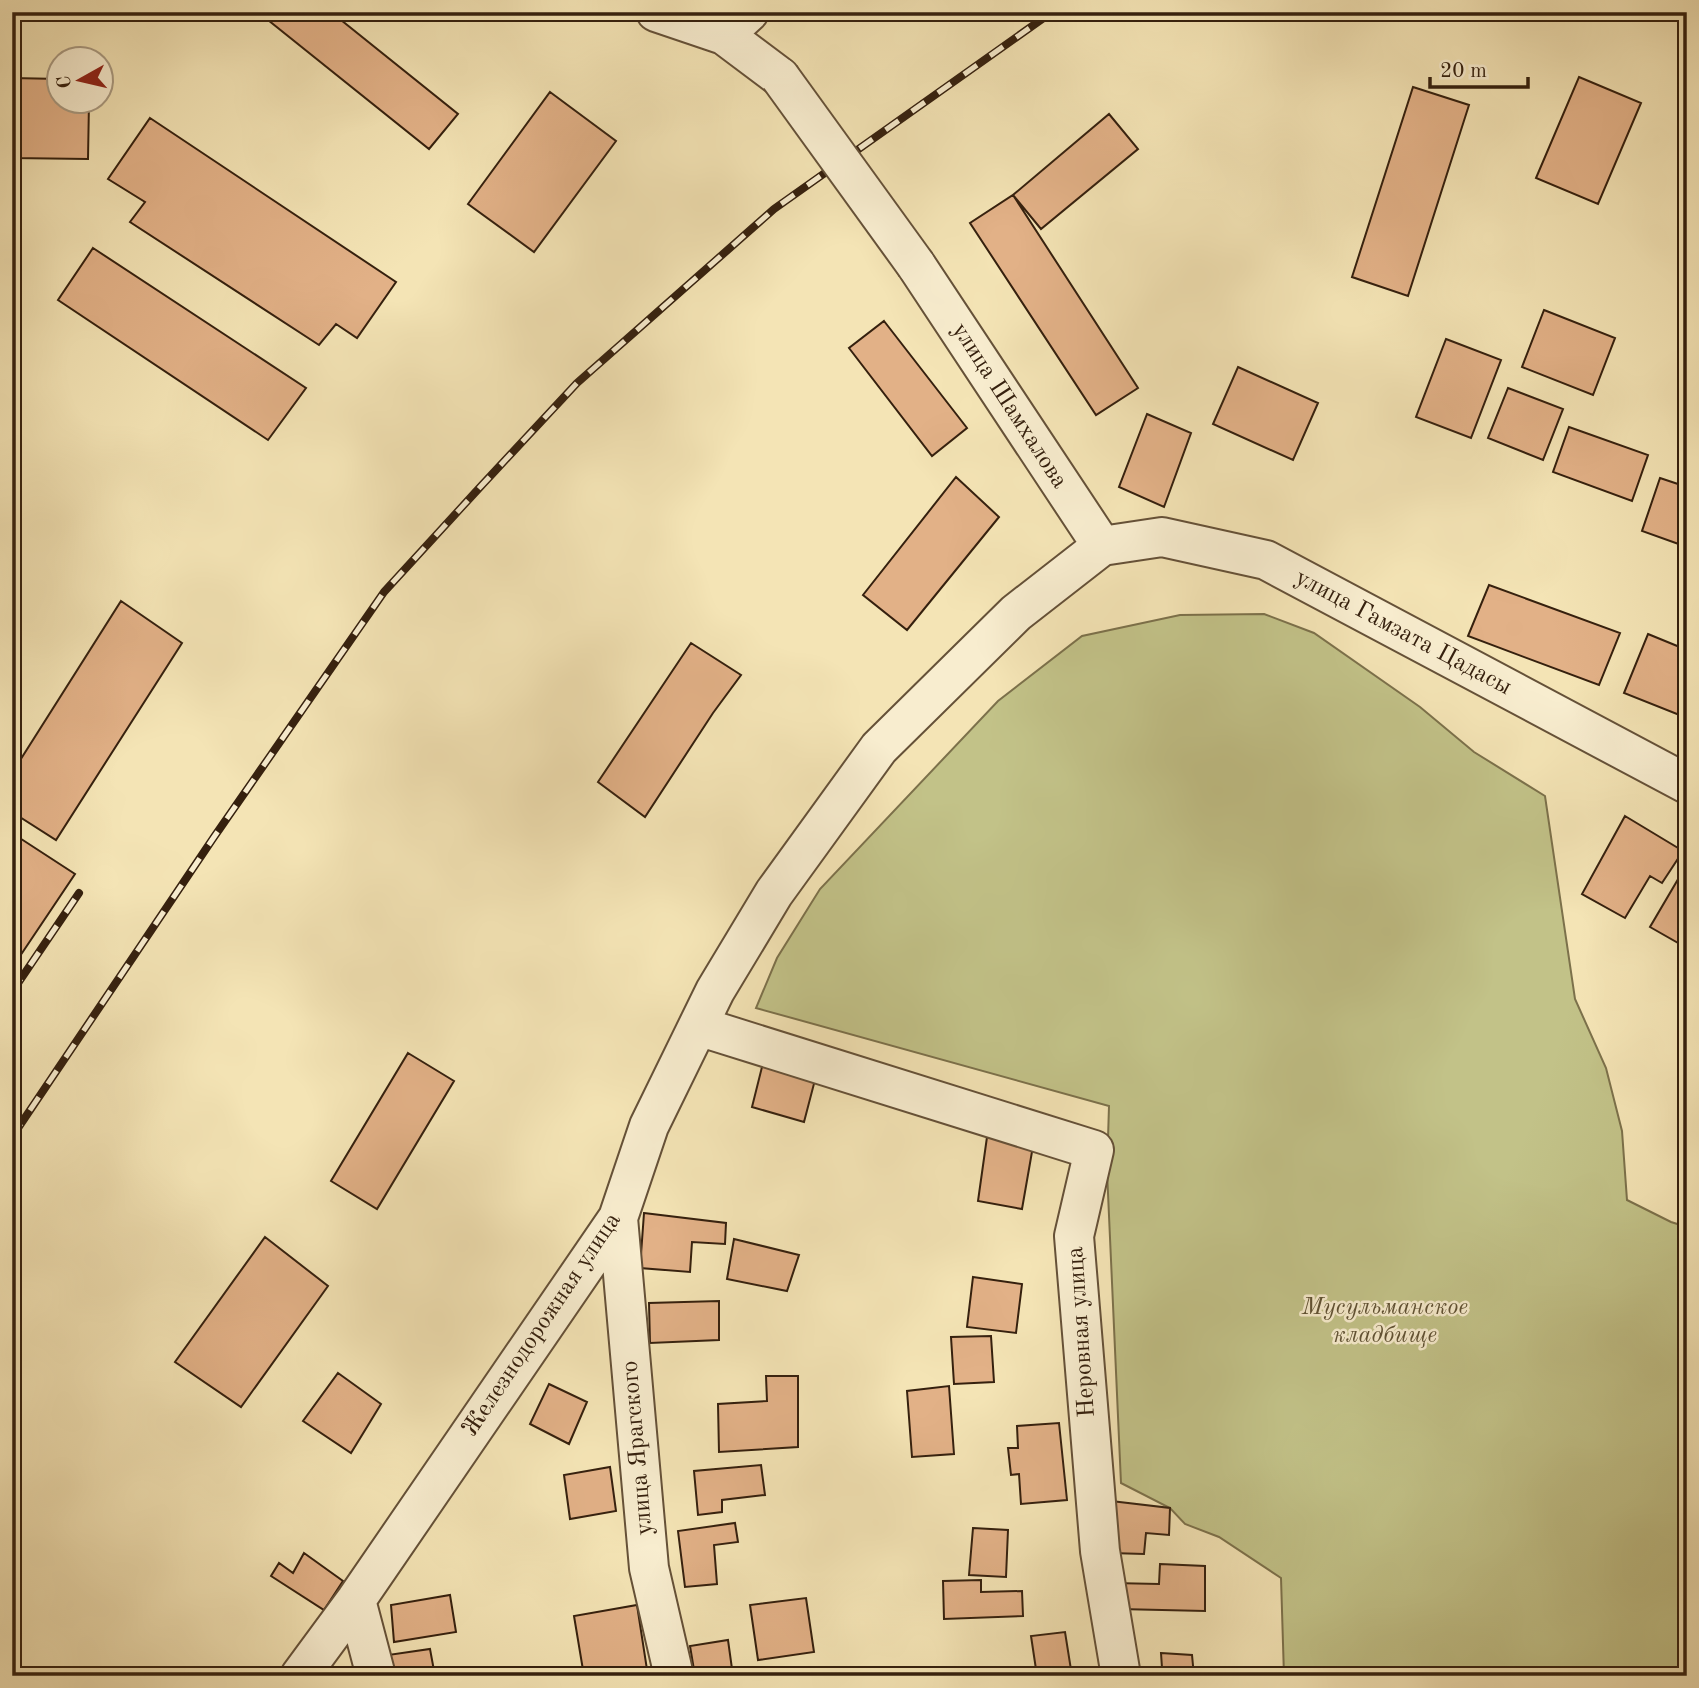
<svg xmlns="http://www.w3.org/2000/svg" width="1699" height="1688" font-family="'Old Standard TT',serif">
  <rect width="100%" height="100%" fill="#f4e4b5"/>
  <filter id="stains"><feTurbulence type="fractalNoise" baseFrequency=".00286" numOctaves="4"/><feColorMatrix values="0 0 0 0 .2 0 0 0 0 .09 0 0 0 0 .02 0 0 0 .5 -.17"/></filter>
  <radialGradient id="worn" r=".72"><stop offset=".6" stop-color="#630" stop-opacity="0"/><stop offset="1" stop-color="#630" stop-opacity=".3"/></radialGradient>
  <!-- green -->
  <path fill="#c2c288" stroke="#7c714b" stroke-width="2" d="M1264 614 1314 633 1420 707 1474 752 1545 796 1575 999 1606 1068 1622 1131 1627 1200 1671 1222 1687 1227V1676H1284L1281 1578 1219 1537 1185 1524 1170 1508 1121 1483 1107 1171 1109 1106 756 1008 777 958 820 889 998 701 1082 636 1180 615Z"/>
  <!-- building -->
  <path fill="#e2b187" stroke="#35200e" stroke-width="2" d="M258 12H331L458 114 429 149Z
    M1579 77 1641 103 1598 204 1536 178Z
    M12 78 60 79V102H89L88 159 12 158Z
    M1413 87 1469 105 1408 296 1352 277Z
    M550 92 616 141 534 252 468 204Z
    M1109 114 1138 149 1041 229 1013 195Z
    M150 118 396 282 357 338 336 324 319 345 130 222 145 202 108 179Z
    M1013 195 1138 388 1096 415 970 223Z
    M93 248 306 388 268 440 58 300Z
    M1544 310 1615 338 1593 395 1522 367Z
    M884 321 967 428 932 456 849 348Z
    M1446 339 1501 360 1471 438 1416 417Z
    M1238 367 1318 403 1293 460 1213 424Z
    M1508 388 1563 409 1543 460 1488 438Z
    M1147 414 1191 433 1164 507 1119 487Z
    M1569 427 1648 455 1632 501 1553 472Z
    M956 477 999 517 907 630 863 595Z
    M1660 478 1687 487V547L1642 531Z
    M1489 585 1620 633 1599 685 1468 636Z
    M121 601 182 643 56 840 12 812V773Z
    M1648 634 1687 650V718L1624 693Z
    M691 643 741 675 713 713 645 817 598 782Z
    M1625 816 1683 851 1662 883 1650 876 1625 918 1582 894Z
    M12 833 75 874 12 968Z
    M1687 864V948L1650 927Z
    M408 1053 454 1081 377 1209 331 1181Z
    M764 1059 816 1076 804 1122 752 1107Z
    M987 1137 1033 1146 1022 1209 978 1201Z
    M644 1213 726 1223 725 1244 692 1242 690 1272 640 1268Z
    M265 1237 328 1286 241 1407 175 1362Z
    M734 1239 799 1255 787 1291 727 1279Z
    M973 1277 1022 1284 1016 1333 967 1327Z
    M719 1301V1340L650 1343 649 1303Z
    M991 1336 994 1382 954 1384 951 1337Z
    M338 1373 381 1404 351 1453 303 1421Z
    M766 1376H798V1447L719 1452 718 1404 767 1401Z
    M549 1384 587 1402 569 1444 530 1424Z
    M949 1386 954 1454 912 1457 907 1391Z
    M1059 1423 1067 1500 1021 1504 1019 1474 1011 1475 1008 1448H1018L1017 1426Z
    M761 1465 765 1495 722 1500V1512L698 1515 694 1471Z
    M610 1467 616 1511 570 1519 564 1475Z
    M1111 1501 1170 1508 1169 1535 1146 1533 1144 1554 1111 1553Z
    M735 1523 738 1542 714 1545 717 1584 685 1587 678 1531Z
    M973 1528 1008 1530 1006 1577 969 1575Z
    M304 1553 343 1581 324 1610 271 1576 279 1563 293 1573Z
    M1160 1564 1205 1566V1611L1119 1609 1113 1583 1159 1584Z
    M981 1580V1592L1022 1591 1023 1616 944 1619 943 1581Z
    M450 1595 456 1632 394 1642 391 1605Z
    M806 1598 814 1652 758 1660 750 1605Z
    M637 1605 648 1676H584L574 1616Z
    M1065 1632 1072 1676H1037L1031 1636Z
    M728 1640 733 1676H695L690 1646Z
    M430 1649 435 1676H391L388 1655Z
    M1161 1653 1192 1655 1194 1676H1153V1671L1162 1668Z"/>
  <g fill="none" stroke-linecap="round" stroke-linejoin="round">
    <!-- minor casing -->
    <g stroke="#655138" stroke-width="42">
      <path id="minor" d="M656 12 724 35 780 77
        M724 35 749 12
        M916 265 1102 546
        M698 1026 1094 1150 1074 1236 1100 1551 1121 1676
        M618 1218 649 1568 674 1676
        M356 1600 376 1676
        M300 1676 356 1600 618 1218 649 1126 715 991 774 893 879 748 1016 613 1102 546 1162 537 1266 560 1687 784"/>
    </g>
    <!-- minor -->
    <use href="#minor" stroke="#f8edcf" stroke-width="38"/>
    <!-- rail casing -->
    <g stroke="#35200e" stroke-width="8">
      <path id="rail" d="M12 992 79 893
        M12 1137 214 837 384 592 482 485 577 383 774 209 1052 12"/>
    </g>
    <!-- rail -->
    <use href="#rail" stroke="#f8edcf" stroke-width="5" stroke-dasharray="16" stroke-linecap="butt"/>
    <!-- minor-bridge casing -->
    <g stroke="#655138" stroke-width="42" stroke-linecap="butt">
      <path id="minor-bridge" d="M780 77 916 265"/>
    </g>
    <!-- minor-bridge -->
    <use href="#minor-bridge" stroke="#f8edcf" stroke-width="38"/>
  </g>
  <g text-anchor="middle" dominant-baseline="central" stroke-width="5" stroke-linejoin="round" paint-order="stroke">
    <!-- street labels -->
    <g font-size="24" fill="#35200e" stroke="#f8edcf">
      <text transform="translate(1009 406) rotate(57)">улица Шамхалова</text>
      <text transform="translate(1403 633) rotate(28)">улица Гамзата Цадасы</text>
      <text transform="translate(542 1325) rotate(-56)">Железнодорожная улица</text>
      <text transform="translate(1082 1332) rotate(-94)">Неровная улица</text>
      <text transform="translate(638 1448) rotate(-95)">улица Ярагского</text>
    </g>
    <!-- park labels -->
    <g font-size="24" font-style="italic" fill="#5f5133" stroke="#f8edcf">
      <text x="1385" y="1308">Мусульманское<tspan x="1385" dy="28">кладбище</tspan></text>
    </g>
  </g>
  <!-- margin -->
  <rect width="1699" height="1688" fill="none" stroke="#f4e4b5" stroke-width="42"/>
  <rect x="14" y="14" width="1671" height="1660" fill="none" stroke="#35200e" stroke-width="3.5"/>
  <rect x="21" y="21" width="1657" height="1646" fill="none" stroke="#35200e" stroke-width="2"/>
  <!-- north arrow -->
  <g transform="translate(80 80) rotate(262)"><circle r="33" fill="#f8edcf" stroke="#aa9b82" stroke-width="2"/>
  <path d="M0-5L12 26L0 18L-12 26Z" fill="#8f2418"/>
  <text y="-10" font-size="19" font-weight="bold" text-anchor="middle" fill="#35200e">С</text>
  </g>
  <!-- scale -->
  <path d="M1430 77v10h98v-10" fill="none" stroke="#35200e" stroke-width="3.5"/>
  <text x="1440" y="77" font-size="21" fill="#35200e" stroke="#f8edcf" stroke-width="5" paint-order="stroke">20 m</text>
  <rect width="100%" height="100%" filter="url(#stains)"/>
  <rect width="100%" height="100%" fill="url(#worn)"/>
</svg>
